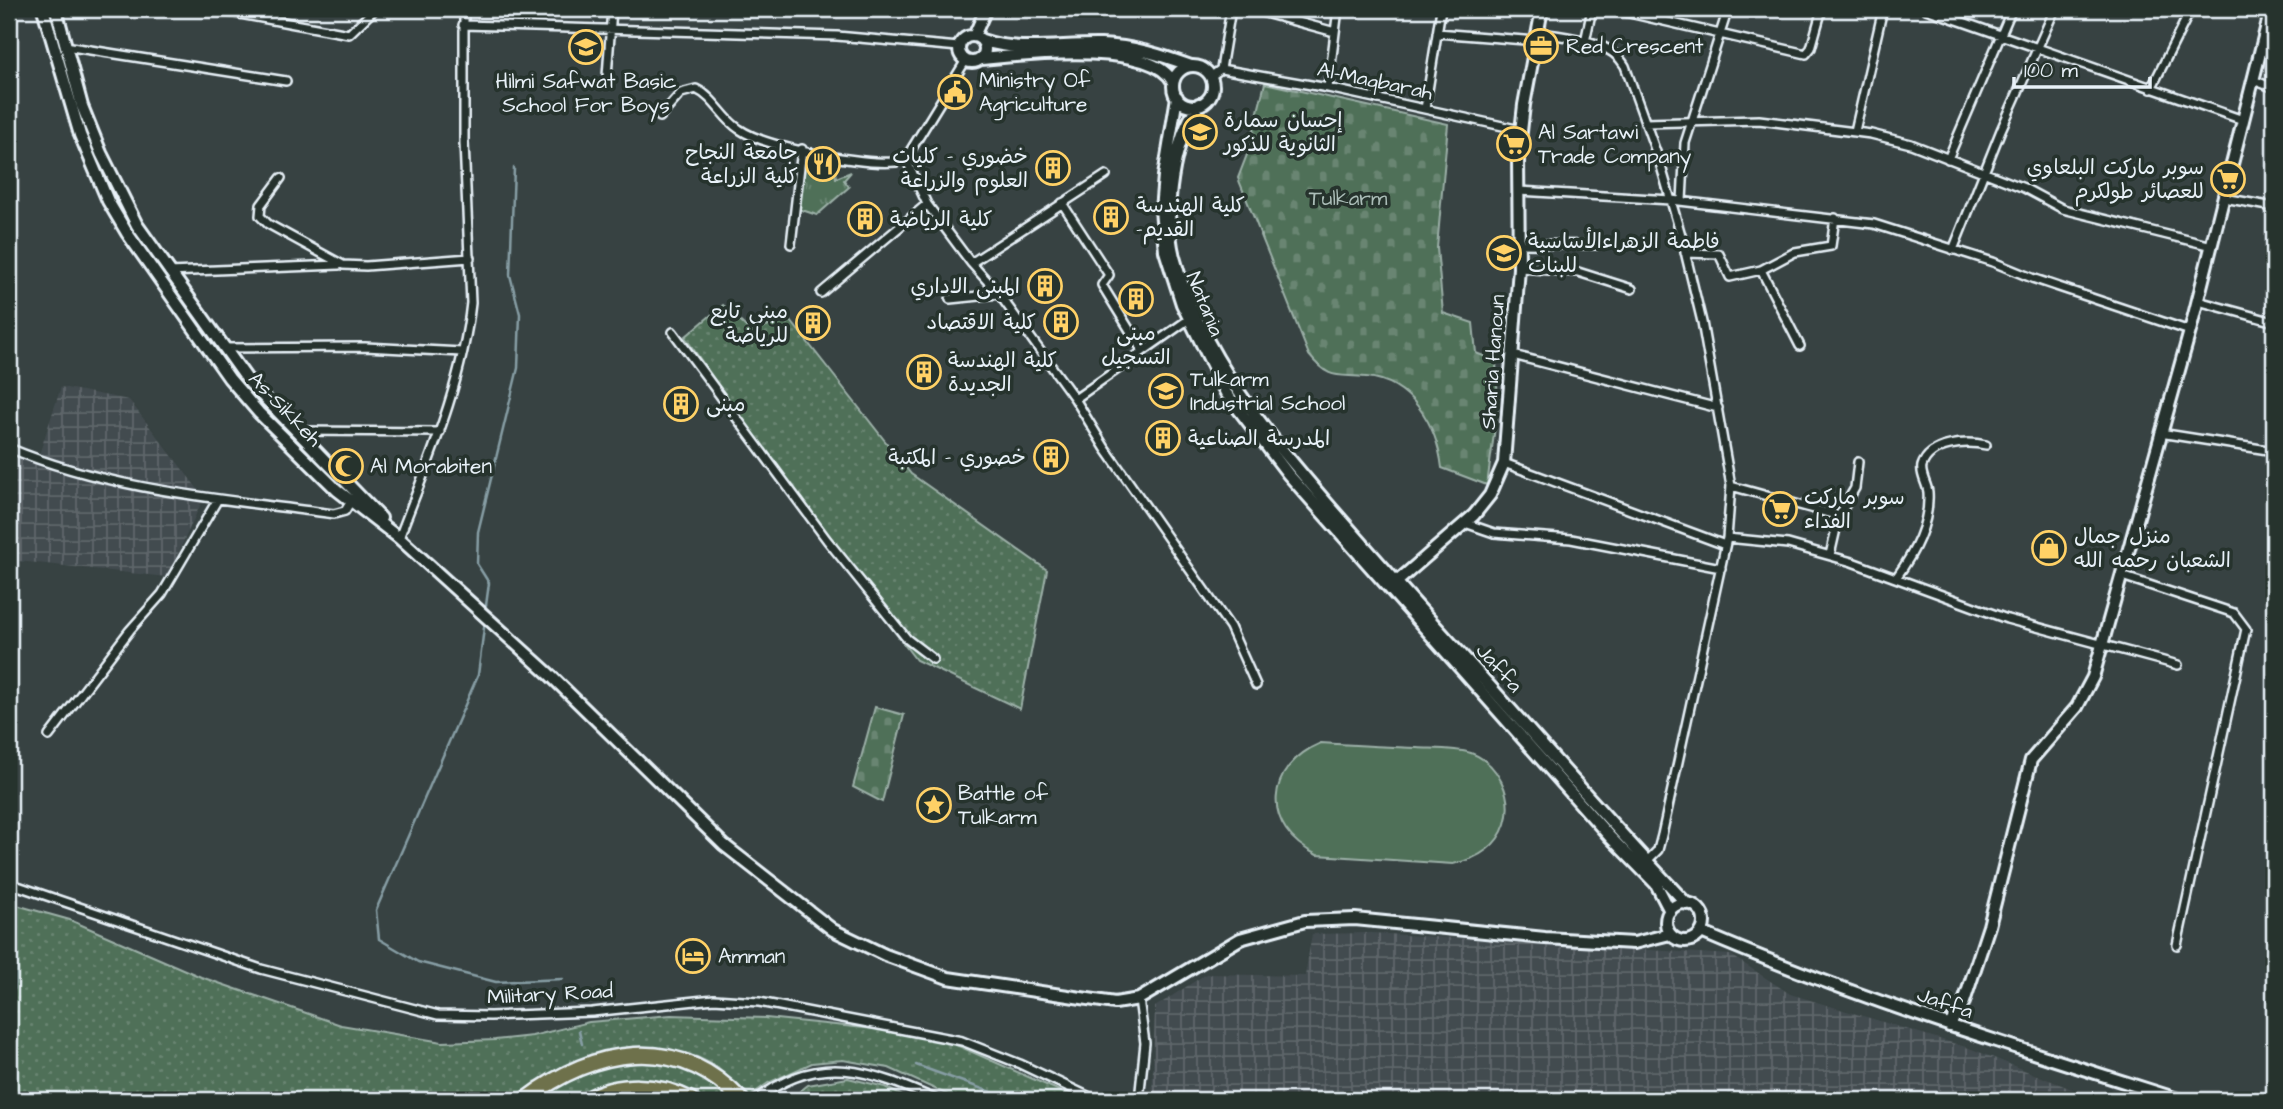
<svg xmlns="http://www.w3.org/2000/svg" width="2283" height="1109" font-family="'Architects Daughter','Playpen Sans Arabic',sans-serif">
  <defs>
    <pattern id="industrial-grid" width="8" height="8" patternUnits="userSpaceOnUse" patternTransform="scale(1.75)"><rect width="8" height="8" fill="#434c50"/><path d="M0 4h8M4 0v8" fill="none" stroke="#5e666a"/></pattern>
    <pattern id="grass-dots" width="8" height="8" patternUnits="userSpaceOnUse" patternTransform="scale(1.75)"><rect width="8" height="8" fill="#507059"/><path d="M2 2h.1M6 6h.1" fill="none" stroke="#698572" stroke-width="1.8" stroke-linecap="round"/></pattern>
    <pattern id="cemetery-stones" width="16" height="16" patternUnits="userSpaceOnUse" patternTransform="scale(1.75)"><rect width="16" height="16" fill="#507059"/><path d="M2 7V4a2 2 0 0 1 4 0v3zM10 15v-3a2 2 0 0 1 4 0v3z" fill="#698572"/></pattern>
    <pattern id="park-tufts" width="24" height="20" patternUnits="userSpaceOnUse" patternTransform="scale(1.75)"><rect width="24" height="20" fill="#507059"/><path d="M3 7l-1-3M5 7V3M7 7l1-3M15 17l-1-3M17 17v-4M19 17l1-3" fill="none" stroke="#698572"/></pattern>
  </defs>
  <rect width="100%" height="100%" fill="#374242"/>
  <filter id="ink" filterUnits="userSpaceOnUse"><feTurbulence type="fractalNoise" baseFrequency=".0143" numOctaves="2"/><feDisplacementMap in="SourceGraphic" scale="14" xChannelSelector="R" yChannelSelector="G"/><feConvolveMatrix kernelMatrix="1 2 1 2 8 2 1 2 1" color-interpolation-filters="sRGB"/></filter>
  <g filter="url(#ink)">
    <!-- industrial -->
    <path fill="url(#industrial-grid)" d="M61 387 129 400 204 497 167 577 9 560V444L39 455Z
      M1371 933 1731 955 1790 994 1969 1048 2099 1100H1152L1155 1007 1206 974 1305 976 1312 934Z
      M2112 1088 2153 1100H2103Z"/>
    <!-- grass -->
    <path fill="url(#grass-dots)" stroke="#9cb0a8" stroke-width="2" d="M723 305 749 330 791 321 911 474 1047 570 1020 709 916 660 826 542 685 337Z
      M9 903 70 920 201 977 341 1025 442 1042 495 1040 532 1036 589 1022 671 1015 766 1018 934 1035 1080 1100H959L889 1068 843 1060 812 1063 768 1083 750 1096 714 1065 697 1057 658 1048 623 1051 526 1100H9Z
      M644 1061 692 1070 732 1100H706L678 1085 647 1079 619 1080 593 1088 571 1100H536C569 1075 603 1065 644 1061Z
      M848 1078 885 1087 910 1100H789L808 1085Z"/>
    <!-- cemetery -->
    <path fill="url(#cemetery-stones)" stroke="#9cb0a8" stroke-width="2" d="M1265 83 1448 124 1437 248 1443 313 1473 323 1476 353 1496 361 1498 405 1487 485 1442 468C1437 426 1412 381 1366 377 1337 374 1330 381 1309 355L1238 178 1248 152Z
      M875 707 904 715 882 802 853 787Z"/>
    <!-- park -->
    <path fill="url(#park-tufts)" stroke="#9cb0a8" stroke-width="2" d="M805 167 835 170 836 178 851 172 844 180 849 187 817 215 799 209Z"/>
    <!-- pitch -->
    <path fill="#507059" stroke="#9cb0a8" stroke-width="2" d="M1321 743C1353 745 1385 747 1417 748 1434 749 1455 748 1471 753 1498 763 1514 796 1505 824 1497 848 1477 859 1453 864L1317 855C1261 828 1264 767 1321 743Z"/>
    <!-- water -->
    <path fill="#46676d" stroke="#879ea5" stroke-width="2" d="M9 940 18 945 15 989 9 997Z"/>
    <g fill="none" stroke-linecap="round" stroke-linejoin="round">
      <!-- stream -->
      <path stroke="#879ea5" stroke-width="2.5" d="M485 613 489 583 477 564 478 532 518 368 520 314 510 275 514 168
        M485 620 478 675 376 910 379 939 418 962 496 982 563 979
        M579 1031 582 1044
        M916 1065 1013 1100"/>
      <!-- street casing -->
      <g stroke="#e8f1f8" stroke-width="12">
        <path id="street" d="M212 9 349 34 375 9
          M1250 9 1335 32
          M1612 9 1806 54 1811 48 1822 9
          M1926 9 2243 120
          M463 25 837 36 959 47
          M1538 32C1566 38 1609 38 1625 66L1660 163 1681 235 1702 322 1731 486 1727 538 1662 835 1658 850 1644 864
          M1437 33 1536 41
          M1585 42 1592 9
          M65 46 286 81
          M1221 69 1328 88 1521 130
          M607 76 612 9
          M1210 77 1221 69 1231 9
          M2253 80 2274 88
          M1328 88 1338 9
          M2151 89 2191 9
          M1425 109 1441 9
          M660 117 681 93 696 89C714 97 723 119 739 129 766 148 863 165 896 162L909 153 966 60
          M1645 123 1759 120 1871 134 1911 144 2024 188 2063 209 2212 246
          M1855 131 1883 9
          M905 157 927 204 971 263 999 294 1075 399 1105 448 1230 627 1256 685
          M1948 159 2012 9
          M281 178 261 205 260 216 268 224 343 265 366 266 470 258
          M1519 191 1671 200 1874 224 1993 262 2032 278 2190 331
          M2224 198 2274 207
          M1682 201 1685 143 1728 9
          M1062 203 1109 275 1102 285 1142 350
          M791 244 802 149
          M1520 244 1597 245
          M1953 250 2001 130 2055 9
          M1685 253 1719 254 1730 277 1761 270 1800 346
          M971 263 1106 175
          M1519 268 1578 272 1632 289
          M1761 270 1795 252 1831 246 1835 218
          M169 272 339 265
          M821 293 927 204
          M950 299 999 294
          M2198 301 2274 322
          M673 332 827 540 907 639 933 659
          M224 348 365 347 462 352
          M1513 355 1718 408
          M1075 399 1192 317
          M298 431 440 432
          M2160 433 2274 451
          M9 448C112 491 224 499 334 514L345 511 351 501
          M1504 463 1725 545
          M1731 486 1839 516
          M1465 523 1494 533 1571 539 1721 568
          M399 538C428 462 462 385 471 303L464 142V9
          M1727 538 1788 544 1852 562 2007 619 2178 665
          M1830 555 1839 516 1855 488 1858 462
          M2122 576 2234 613 2246 629 2177 945
          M1896 578C1914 553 1930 524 1928 492 1927 484 1920 474 1922 466 1930 442 1967 441 1986 445
          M49 736 130 630 162 594 218 499
          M9 883 261 969 438 1015 490 1016 592 1012 714 999 759 1002 962 1041 1020 1064 1096 1100
          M756 1100C819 1050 871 1071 937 1100
          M1139 1100 1145 1043 1139 999"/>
      </g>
      <!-- secondary casing -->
      <g stroke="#e8f1f8" stroke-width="16">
        <path id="secondary" d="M43 9 80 135 108 201 127 233 229 378 259 413 337 490 399 538 549 674 724 845 833 930 885 955 948 978 1115 1003 1139 999 1240 939 1305 921 1355 919 1545 938 1634 943 1670 934
          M56 9 82 106 101 153 137 225 249 382 381 518
          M959 49a13 13 0 1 1 26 0a13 13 0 1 1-26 0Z
          M974 36 986 9
          M982 40C1018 53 1062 44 1101 45 1133 46 1161 55 1191 66
          M981 59C1024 55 1151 40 1173 82
          M1173 86a20 20 0 1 1 40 0a20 20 0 1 1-40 0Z
          M1177 97 1164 176 1161 210 1165 251 1182 304 1226 393 1288 474 1610 837 1656 884 1670 911
          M1199 104C1172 142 1163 213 1174 257 1200 355 1269 436 1333 510 1375 558 1417 606 1460 653 1535 736 1609 822 1687 904
          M1391 587 1474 515 1490 495 1504 463 1519 268 1518 158 1524 105 1542 9
          M1666 922a19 19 0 1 1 38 0a19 19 0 1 1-38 0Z
          M1701 932C1857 999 2020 1049 2181 1100
          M1949 1026 1964 1002 1989 926 2031 760 2077 707 2093 677 2190 331 2271 9"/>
      </g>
      <!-- highway casing -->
      <g stroke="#e8f1f8" stroke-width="19">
        <path id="highway" d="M525 1100C593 1048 677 1032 741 1100
          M586 1100C618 1082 658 1083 691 1100"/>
      </g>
      <!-- street -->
      <use href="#street" stroke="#26332d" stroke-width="7"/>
      <!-- secondary -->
      <use href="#secondary" stroke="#26332d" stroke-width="10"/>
      <!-- highway -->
      <use href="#highway" stroke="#6e714b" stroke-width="14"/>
    </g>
  </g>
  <!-- icons -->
  <defs>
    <g id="office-ring" transform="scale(1.75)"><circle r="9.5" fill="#26332d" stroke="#ffd166" stroke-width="1.5"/><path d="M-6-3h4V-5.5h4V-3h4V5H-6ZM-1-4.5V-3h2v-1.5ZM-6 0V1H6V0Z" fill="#ffd166"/></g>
    <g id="school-ring" transform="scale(1.75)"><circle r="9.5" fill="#26332d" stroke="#ffd166" stroke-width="1.5"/><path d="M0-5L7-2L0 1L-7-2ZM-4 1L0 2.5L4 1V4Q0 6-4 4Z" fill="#ffd166"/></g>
    <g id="civic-ring" transform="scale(1.75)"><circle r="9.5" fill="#26332d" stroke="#ffd166" stroke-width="1.5"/><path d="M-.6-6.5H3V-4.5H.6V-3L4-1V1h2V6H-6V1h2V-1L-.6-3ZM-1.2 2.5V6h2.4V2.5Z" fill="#ffd166"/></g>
    <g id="supermarket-ring" transform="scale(1.75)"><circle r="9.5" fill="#26332d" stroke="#ffd166" stroke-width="1.5"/><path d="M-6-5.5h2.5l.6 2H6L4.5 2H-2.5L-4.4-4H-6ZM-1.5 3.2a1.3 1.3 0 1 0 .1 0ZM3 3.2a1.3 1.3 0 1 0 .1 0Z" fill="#ffd166"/></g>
    <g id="restaurant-ring" transform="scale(1.75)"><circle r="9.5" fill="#26332d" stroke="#ffd166" stroke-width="1.5"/><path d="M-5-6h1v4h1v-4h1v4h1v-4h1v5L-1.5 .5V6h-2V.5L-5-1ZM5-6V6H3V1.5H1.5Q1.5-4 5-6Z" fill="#ffd166"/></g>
    <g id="building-ring" transform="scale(1.75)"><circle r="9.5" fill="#26332d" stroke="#ffd166" stroke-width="1.5"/><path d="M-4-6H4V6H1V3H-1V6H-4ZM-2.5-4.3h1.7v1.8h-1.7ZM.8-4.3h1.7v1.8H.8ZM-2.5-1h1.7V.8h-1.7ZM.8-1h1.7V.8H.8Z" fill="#ffd166"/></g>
    <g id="mosque-ring" transform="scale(1.75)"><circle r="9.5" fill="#26332d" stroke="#ffd166" stroke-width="1.5"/><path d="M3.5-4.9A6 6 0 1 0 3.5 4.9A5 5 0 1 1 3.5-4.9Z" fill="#ffd166"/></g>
    <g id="shop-ring" transform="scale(1.75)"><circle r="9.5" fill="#26332d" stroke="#ffd166" stroke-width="1.5"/><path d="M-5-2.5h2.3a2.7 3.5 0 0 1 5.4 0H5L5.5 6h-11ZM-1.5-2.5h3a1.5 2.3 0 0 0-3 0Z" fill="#ffd166"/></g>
    <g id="sight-ring" transform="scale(1.75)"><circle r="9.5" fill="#26332d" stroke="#ffd166" stroke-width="1.5"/><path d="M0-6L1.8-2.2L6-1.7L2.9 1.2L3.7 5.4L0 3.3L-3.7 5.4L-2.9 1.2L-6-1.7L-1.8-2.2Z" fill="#ffd166"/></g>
    <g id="hotel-ring" transform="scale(1.75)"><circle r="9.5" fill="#26332d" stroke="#ffd166" stroke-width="1.5"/><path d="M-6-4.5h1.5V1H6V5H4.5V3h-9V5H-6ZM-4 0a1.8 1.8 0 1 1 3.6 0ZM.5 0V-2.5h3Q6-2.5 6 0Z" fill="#ffd166"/></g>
  </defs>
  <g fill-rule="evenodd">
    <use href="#office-ring" x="1541" y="46"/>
    <use href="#school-ring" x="586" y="47"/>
    <use href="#civic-ring" x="955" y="92"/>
    <use href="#school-ring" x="1200" y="132"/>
    <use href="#supermarket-ring" x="1514" y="144"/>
    <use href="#restaurant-ring" x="823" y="164"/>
    <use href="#building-ring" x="1053" y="168"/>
    <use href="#supermarket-ring" x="2228" y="179"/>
    <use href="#building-ring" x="1111" y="217"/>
    <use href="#building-ring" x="865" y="219"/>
    <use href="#school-ring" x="1504" y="253"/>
    <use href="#building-ring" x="1045" y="286"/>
    <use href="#building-ring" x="1136" y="299"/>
    <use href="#building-ring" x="1061" y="322"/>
    <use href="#building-ring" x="813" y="323"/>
    <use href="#building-ring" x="924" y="372"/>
    <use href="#school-ring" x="1166" y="391"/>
    <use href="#building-ring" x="681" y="404"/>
    <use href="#building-ring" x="1163" y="438"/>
    <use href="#building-ring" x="1051" y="457"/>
    <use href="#mosque-ring" x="346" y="466"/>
    <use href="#supermarket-ring" x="1780" y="509"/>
    <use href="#shop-ring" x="2049" y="548"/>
    <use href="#sight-ring" x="934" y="805"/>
    <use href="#hotel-ring" x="693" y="956"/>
  </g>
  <g text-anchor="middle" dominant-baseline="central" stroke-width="7" stroke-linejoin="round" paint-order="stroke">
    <!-- poi labels -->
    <g font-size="21" fill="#e8f1f8" stroke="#26332d" text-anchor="start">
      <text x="1566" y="46">Red Crescent</text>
      <text x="979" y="80">Ministry Of<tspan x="979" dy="24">Agriculture</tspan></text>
      <text x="586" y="81" text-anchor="middle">Hilmi Safwat Basic<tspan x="586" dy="24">School For Boys</tspan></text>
      <text x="1224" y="120">إحسان سمارة<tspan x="1224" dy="24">الثانوية للذكور</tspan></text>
      <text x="1538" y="132">Al Sartawi<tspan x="1538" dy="24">Trade Company</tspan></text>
      <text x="798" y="152" text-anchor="end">جامعة النجاح<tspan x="798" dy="24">كلية الزراعة</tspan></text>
      <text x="1028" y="156" text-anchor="end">خضوري - كليات<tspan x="1028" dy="24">العلوم والزراعة</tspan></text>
      <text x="2204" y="167" text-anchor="end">سوبر ماركت البلعاوي<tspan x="2204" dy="24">للعصائر طولكرم</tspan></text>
      <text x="1136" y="205">كلية الهندسة<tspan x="1136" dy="24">-القديم</tspan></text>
      <text x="890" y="219">كلية الرياضة</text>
      <text x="1528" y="241">فاطمة الزهراءالأساسية<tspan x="1528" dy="24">للبنات</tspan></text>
      <text x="1020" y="286" text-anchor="end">المبنى الاداري</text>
      <text x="788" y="311" text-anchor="end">مبنى تابع<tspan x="788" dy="24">للرياضة</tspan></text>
      <text x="1036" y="322" text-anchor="end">كلية الاقتصاد</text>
      <text x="1136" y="333" text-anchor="middle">مبنى<tspan x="1136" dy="24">التسجيل</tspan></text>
      <text x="948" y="360">كلية الهندسة<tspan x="948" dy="24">الجديدة</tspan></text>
      <text x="1190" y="379">Tulkarm<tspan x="1190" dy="24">Industrial School</tspan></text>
      <text x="706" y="404">مبنى</text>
      <text x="1188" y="438">المدرسة الصناعية</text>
      <text x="1026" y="457" text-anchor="end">خصوري - المكتبة</text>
      <text x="370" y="466">Al Morabiten</text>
      <text x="1804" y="497">سوبر ماركت<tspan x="1804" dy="24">الفداء</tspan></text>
      <text x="2074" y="536">منزل جمال<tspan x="2074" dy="24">الشعبان رحمه الله</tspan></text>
      <text x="958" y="793">Battle of<tspan x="958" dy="24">Tulkarm</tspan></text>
      <text x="718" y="956">Amman</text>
    </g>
    <!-- street labels -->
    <g font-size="21" fill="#e8f1f8" stroke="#26332d">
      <text transform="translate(1375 81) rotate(12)">Al-Maqbarah</text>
      <text transform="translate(1205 304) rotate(68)">Natania</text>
      <text transform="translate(1493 362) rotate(-86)">Sharia Hanoun</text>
      <text transform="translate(285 409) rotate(46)">As-Sikkeh</text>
      <text transform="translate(1499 668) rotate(48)">Jaffa</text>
      <text transform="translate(550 994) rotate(-3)">Military Road</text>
      <text transform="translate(1945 1003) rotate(19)">Jaffa</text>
    </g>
    <!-- park labels -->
    <g font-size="21" fill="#abbdb8" stroke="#26332d">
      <text x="1348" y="198">Tulkarm</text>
    </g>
  </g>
  <!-- margin -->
  <rect width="2283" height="1109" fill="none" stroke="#26332d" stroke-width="35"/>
  <rect x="18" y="18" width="2248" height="1074" fill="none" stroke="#e8f1f8" stroke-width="2.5" filter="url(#ink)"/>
  <!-- scale -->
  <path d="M2014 77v10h136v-10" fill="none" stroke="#e8f1f8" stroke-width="3.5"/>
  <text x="2024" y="77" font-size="21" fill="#e8f1f8" stroke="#26332d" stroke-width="5" paint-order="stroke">100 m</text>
</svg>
